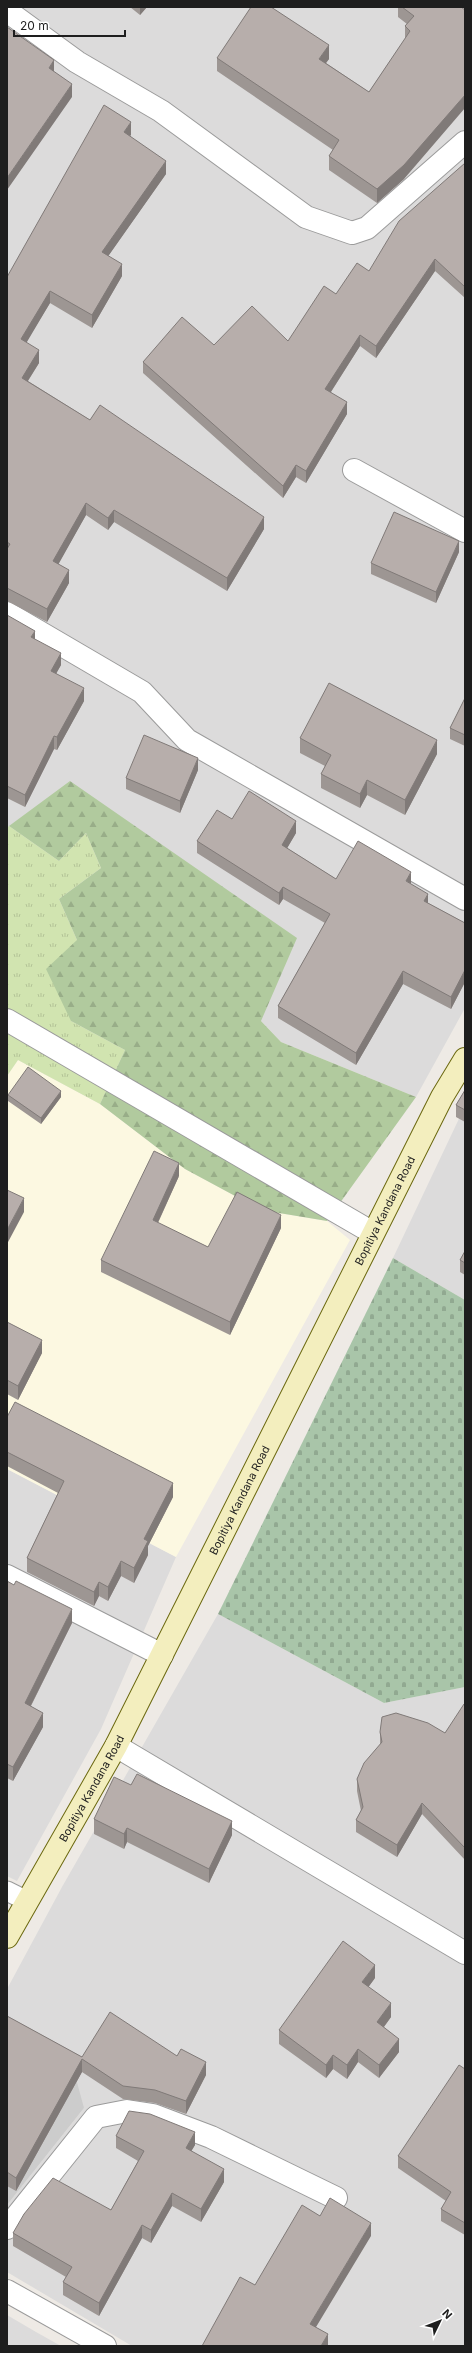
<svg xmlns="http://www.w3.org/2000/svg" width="472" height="2353" font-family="Inter,sans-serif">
  <defs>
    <pattern id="grass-tufts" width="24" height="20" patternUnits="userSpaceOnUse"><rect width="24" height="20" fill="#d1e4b0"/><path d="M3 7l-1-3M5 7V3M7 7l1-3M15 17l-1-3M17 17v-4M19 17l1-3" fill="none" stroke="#b3c397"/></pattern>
    <pattern id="forest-firs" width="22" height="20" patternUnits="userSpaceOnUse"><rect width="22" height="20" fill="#b1ca9e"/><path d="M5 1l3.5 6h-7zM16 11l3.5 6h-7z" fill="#98ad88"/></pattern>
    <pattern id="cemetery-stones" width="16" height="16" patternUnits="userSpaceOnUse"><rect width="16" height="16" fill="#a9c5a9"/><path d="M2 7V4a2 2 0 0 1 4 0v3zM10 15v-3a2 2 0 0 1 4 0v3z" fill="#91a991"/></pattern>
  </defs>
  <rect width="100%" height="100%" fill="#eeeae5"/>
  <!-- residential -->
  <path fill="#dcdbdb" d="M7 7H465V1008L416 1097 281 1042 261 1021 70 782 7 828Z
    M465 1106V1300L393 1258Z
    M7 1469 176 1557 101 1729 17 1881 7 1876Z
    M218 1614 384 1703 465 1687V2346H132L7 2272V2205L84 2108 7 2020V1989L62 1887Z
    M7 2315 36 2332 61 2346H7Z"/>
  <!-- education -->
  <path fill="#fcf8e1" d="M18 1060 100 1104 185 1169 261 1210 327 1221 350 1240 176 1557 7 1469V1076Z"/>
  <!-- religious -->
  <path fill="#ccc" d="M7 2020 69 2053 84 2108 7 2205Z"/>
  <!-- grass -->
  <path fill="url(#grass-tufts)" d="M9 826 59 861 86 833 101 868 59 899 77 940 71 1021 125 1050 100 1104 18 1060 7 1076V828Z"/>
  <!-- forest -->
  <path fill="url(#forest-firs)" d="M70 781 297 938 261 1021 281 1042 416 1097 327 1221 261 1210 185 1169 100 1104 125 1050 71 1021 46 969 77 940 59 899 101 868 86 833 59 861 9 826Z"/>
  <!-- cemetery -->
  <path fill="url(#cemetery-stones)" d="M393 1258 465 1300V1687L384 1703 218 1614Z"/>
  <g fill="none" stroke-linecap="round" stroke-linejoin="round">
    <!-- service casing -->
    <g stroke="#9b9b9b" stroke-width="21">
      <path id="service" d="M7 1891 27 1901"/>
    </g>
    <!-- minor casing -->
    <g stroke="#9b9b9b" stroke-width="24">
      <path id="minor" d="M7 11 77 62 161 111 306 217 352 233 367 228 465 142
        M354 470 465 531
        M7 613 142 692 187 740 465 899
        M7 1020 373 1233
        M7 1576 162 1655
        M116 1746 465 1953
        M7 2228 96 2117 127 2111 153 2115 211 2137 336 2198
        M7 2291 105 2346"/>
    </g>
    <!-- secondary casing -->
    <g stroke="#6b680f" stroke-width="24">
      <g id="secondary">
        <path id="s1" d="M7 1937 116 1746 442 1097 465 1059"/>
      </g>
    </g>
    <!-- service -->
    <use href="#service" stroke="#fff" stroke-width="19"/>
    <!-- minor -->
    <use href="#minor" stroke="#fff" stroke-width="22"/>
    <!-- secondary -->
    <use href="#secondary" stroke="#f3eebe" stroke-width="22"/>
  </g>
  <!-- wall -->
  <path fill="#9d9693" d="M130 7H147L140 15Z
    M398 7H461L404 179 377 203 329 170V156L333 150 217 71V58L329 59 326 63 369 92 405 39V26L407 24 398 17Z
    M131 135 130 136 166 174 108 256 122 276 92 328 50 303 26 342 39 363 28 381 264 529 227 591 114 522 108 530 86 515 58 564 69 583 47 622 7 601V277Z
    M465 163V298L435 271 376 358 360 346 331 392 347 414 306 483 296 477 283 498 143 373V362L214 345 288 341 336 294 369 271Z
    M459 552 436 603 371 574V563Z
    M7 615 35 639 61 665 56 673 84 701 57 750 54 749 25 807 7 798Z
    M465 698V746L450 739V728Z
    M300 738 437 754 405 815 367 795 360 808 321 788V774L325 766 300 753Z
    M198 770 180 813 126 789V778Z
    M232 819 296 833 287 848 336 879 411 884 428 903 465 923V982L451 1009 403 984 356 1065 278 1018V1006L325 923 283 899 279 905 197 853V841Z
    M465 1090V1122L456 1117V1105Z
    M8 1095 61 1097 41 1124 8 1101Z
    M179 1176 158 1223 208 1247 281 1228 230 1335 101 1272V1260Z
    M465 1251V1275L460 1272V1260Z
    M7 1322 42 1353 18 1400 7 1394Z
    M7 1417 173 1497 148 1546V1555L134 1583 121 1576 108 1601 99 1596 94 1606 27 1572V1558L58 1493 7 1466Z
    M7 1581 72 1623 31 1706 43 1727 13 1781 7 1778Z
    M465 1705V1860L422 1814 397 1857 356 1832V1820L361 1811 357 1791V1779L380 1745V1732L445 1733Z
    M94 1819 232 1835 209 1883 127 1842 124 1849 94 1834Z
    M375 1978 368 1987 391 2017 384 2027 399 2052 379 2078 358 2062 347 2079 333 2069 326 2078 279 2044V2030Z
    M7 2016 82 2057 206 2075 186 2114 155 2103 123 2099 82 2072 16 2191 7 2186Z
    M465 2069V2235L441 2221V2209L446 2201 398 2168V2156Z
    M116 2136 195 2145 191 2151 224 2182 201 2222 172 2206 151 2243 142 2238 99 2316 63 2295V2282L66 2277 13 2246V2233L111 2210 138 2161 116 2148Z"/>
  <!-- shaded-wall -->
  <path fill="#807a78" d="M140 7H147L140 15Z
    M329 45V59L319 72V59Z
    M54 60V73L49 68Z
    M72 84V97L7 190V178Z
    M465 95V108L404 179 377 203V189Z
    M131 122V135L124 144V132Z
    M166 161V174L102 265V252Z
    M435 259V271L376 358V346Z
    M122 264V276L92 328V315Z
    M50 291V303L21 352V339Z
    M360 335V346L325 401V389Z
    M39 350V363L22 390V378Z
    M347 402V414L306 483V471Z
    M296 465V477L283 498V486Z
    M86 503V515L53 574V561Z
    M114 510V522L108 530V518Z
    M264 517V529L227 591V578Z
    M459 541V552L436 603V592Z
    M69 570V583L47 622V609Z
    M35 631V644L31 637Z
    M61 653V665L51 683V671Z
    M84 688V701L57 750V737Z
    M54 736V749L25 807V795Z
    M437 740V754L405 815V800Z
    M198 758V770L180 813V801Z
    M367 780V795L360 808V794Z
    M296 821V833L282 857V845Z
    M411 872V884L406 881Z
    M283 887V899L279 905V893Z
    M428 894V906L424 901Z
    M465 970V982L451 1009V997Z
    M403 971V984L356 1065V1053Z
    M61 1091V1097L41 1124V1118Z
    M179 1163V1176L153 1233V1220Z
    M24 1198V1212L7 1244V1230Z
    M281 1215V1228L230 1335V1322Z
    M42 1340V1353L18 1400V1386Z
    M173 1483V1497L148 1546V1555L134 1583V1568L144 1539Z
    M121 1561V1576L108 1601V1587Z
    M99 1582V1596L94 1606V1592Z
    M72 1609V1623L25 1717V1703Z
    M43 1713V1727L13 1781V1767Z
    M422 1803V1814L397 1857V1845Z
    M232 1821V1835L209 1883V1869Z
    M127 1828V1842L124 1849V1834Z
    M375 1965V1978L362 1996V1982Z
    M391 2003V2017L377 2036V2022Z
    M399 2039V2052L379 2078V2065Z
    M358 2049V2062L347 2079V2065Z
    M333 2055V2069L326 2078V2065Z
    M82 2059V2072L16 2191V2178Z
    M206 2062V2075L186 2114V2101Z
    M195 2132V2145L186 2160V2148Z
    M224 2169V2182L201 2222V2209Z
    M172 2193V2206L151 2243V2230Z
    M371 2223V2236L310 2337V2324Z
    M142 2225V2238L99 2316V2303Z
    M328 2334V2346H321Z"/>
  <!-- building -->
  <path fill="#b7aeab" stroke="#807a78" d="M251 7H271L329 45 319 59 369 92 410 31 405 26 414 16 402 7H461L465 10V95L404 165 377 189 329 156 339 140 217 58Z
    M7 27 54 60 49 68 72 84 7 178Z
    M104 105 131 122 124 132 166 161 102 252 122 264 92 315 50 291 21 339 39 350 22 378 90 420 100 405 264 517 227 578 114 510 108 518 86 503 53 561 69 570 47 609 7 588V549L10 544 7 542V277Z
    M465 163V287L435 259 376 346 360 335 325 389 347 402 306 471 296 465 283 486 143 362 182 317 214 345 252 306 288 341 324 286 336 294 357 263 369 271 399 221Z
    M394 512 459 541 436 592 371 563Z
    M7 615 35 631 31 637 61 653 51 671 84 688 57 737 54 736 25 795 7 786Z
    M329 683 437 740 405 800 367 780 360 794 321 774 331 755 300 738Z
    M465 698V735L450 728Z
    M144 735 198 758 180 801 126 778Z
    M249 791 296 821 282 845 336 879 358 841 411 872 406 881 428 894 424 901 465 923V970L451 997 403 971 356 1053 278 1006 330 914 283 887 279 893 197 841 217 810 232 819Z
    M28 1067 61 1091 41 1118 8 1095Z
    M465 1090V1110L456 1105Z
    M154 1151 179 1163 153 1220 208 1247 237 1192 281 1215 230 1322 101 1260Z
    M7 1190 24 1198 7 1230Z
    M465 1251V1263L460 1260Z
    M7 1322 42 1340 18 1386 7 1380Z
    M15 1402 173 1483 144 1539 148 1541 134 1568 121 1561 108 1587 99 1582 94 1592 27 1558 64 1481 7 1452V1417Z
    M7 1581 14 1585 16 1581 72 1609 25 1703 43 1713 13 1767 7 1764Z
    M464 1704 465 1705V1848L422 1803 397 1845 356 1820 363 1807 357 1779 364 1763 382 1742 380 1732 382 1717 396 1713 428 1723 445 1733Z
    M137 1774 232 1821 209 1869 127 1828 124 1834 94 1819 114 1777 131 1785Z
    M343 1941 375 1965 362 1982 391 2003 377 2022 399 2039 379 2065 358 2049 347 2065 333 2055 326 2065 279 2030Z
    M110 2012 177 2056 181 2049 206 2062 186 2101 155 2090 123 2086 82 2059 16 2178 7 2172V2016L82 2057Z
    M459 2065 465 2069V2223L441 2209 451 2192 398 2156Z
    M129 2111 150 2114 195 2132 186 2148 224 2169 201 2209 172 2193 151 2230 142 2225 99 2303 63 2282 72 2267 13 2233 24 2214 53 2178 111 2210 144 2151 116 2136Z
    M330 2198 371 2223 310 2324 328 2334 321 2346H202L240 2277 255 2285 302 2205 320 2216Z"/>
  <g text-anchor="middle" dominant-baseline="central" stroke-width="4" stroke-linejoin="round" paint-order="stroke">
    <!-- street labels -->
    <g font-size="11" fill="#1e1e1e" stroke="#fff">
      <text stroke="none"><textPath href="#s1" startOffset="819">Bopitiya Kandana Road</textPath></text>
      <text stroke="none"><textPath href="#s1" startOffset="495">Bopitiya Kandana Road</textPath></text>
      <text stroke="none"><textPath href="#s1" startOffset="171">Bopitiya Kandana Road</textPath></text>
    </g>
  </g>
  <!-- border -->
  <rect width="472" height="2353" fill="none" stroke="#1e1e1e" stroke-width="16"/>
  <!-- north arrow -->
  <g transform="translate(440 2321) rotate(47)" stroke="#ffffff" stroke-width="3" paint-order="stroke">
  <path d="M0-3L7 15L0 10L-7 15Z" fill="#1e1e1e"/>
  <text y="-6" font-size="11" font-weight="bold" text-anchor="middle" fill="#1e1e1e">N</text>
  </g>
  <!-- scale -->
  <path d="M14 30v6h111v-6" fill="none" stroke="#1e1e1e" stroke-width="2"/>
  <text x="20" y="30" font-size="12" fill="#1e1e1e" stroke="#ffffff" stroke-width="3" paint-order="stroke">20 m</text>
</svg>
